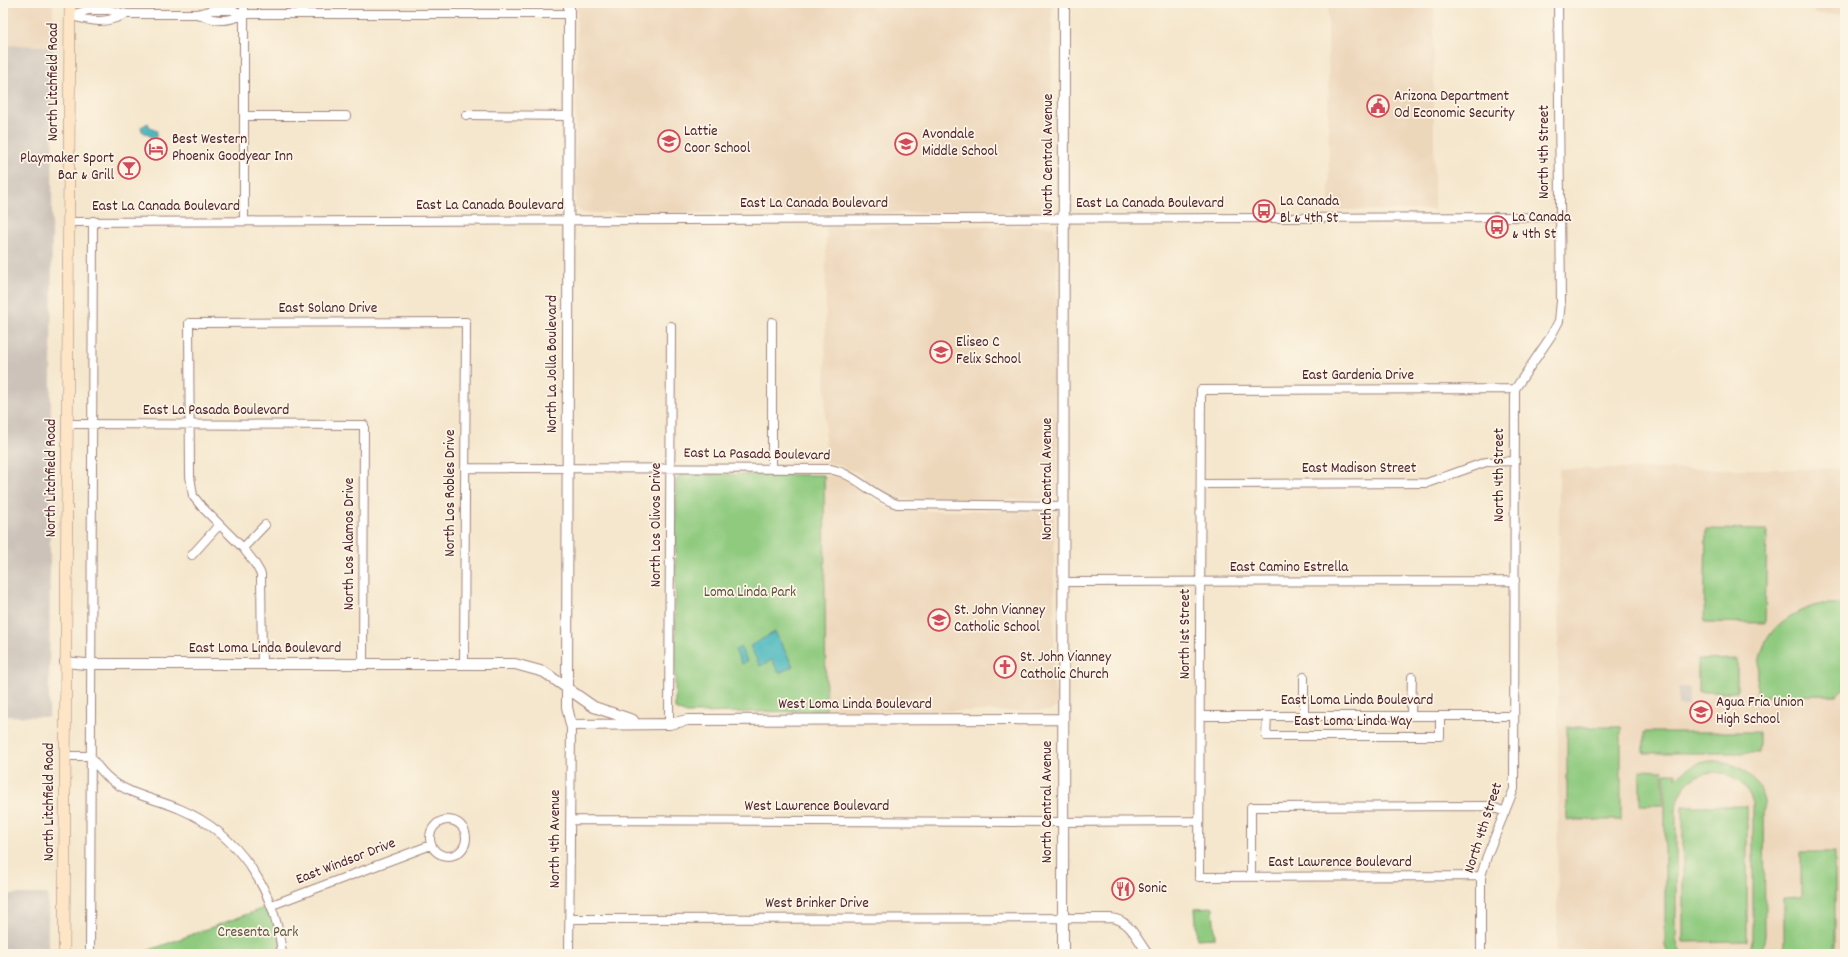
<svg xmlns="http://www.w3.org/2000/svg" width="1848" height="957" font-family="Dekko,sans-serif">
  <rect width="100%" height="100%" fill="#fcf5e5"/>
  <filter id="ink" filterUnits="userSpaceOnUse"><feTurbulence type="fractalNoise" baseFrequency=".025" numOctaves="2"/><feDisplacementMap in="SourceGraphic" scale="8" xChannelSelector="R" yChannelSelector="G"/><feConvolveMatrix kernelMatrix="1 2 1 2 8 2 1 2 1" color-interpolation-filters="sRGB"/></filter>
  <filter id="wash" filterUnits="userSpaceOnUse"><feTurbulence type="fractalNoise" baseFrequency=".012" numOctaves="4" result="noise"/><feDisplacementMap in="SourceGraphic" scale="16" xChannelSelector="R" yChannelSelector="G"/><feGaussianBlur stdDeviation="0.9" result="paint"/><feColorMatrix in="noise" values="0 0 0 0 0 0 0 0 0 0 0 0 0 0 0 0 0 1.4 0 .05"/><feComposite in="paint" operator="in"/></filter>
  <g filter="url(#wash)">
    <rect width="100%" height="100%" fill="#f5e7cd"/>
    <!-- built -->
    <path fill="#edd7bb" d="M3 3H53V46L3 45Z
      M87 3H229L87 6Z
      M577 3H1052L1051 213H583L579 211 575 206Z
      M1328 3H1434V210H1329Z
      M1814 3H1845V14H1814Z
      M1051 226 1054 228V237L1057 241V491L1055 496 1051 499 921 501 898 498 882 492 859 474 841 466 825 462 826 227Z
      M1559 469H1845V954H1557Z
      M824 475 836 476 848 480 859 487 870 498 887 507 907 511H1047L1054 514V689L1058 697 1057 706 1054 709 1049 711H826Z"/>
    <!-- industrial -->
    <path fill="#ccc2b9" d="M3 45 53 46 49 717 3 716Z
      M1678 687H1689V706H1678Z
      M3 894H48V954H3Z"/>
    <!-- green -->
    <path fill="#8fca7f" stroke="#6c7455" d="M682 474 824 475 826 711 684 713 675 709 676 484 677 479Z
      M1706 529 1767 530 1765 623 1704 622Z
      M1823 604H1845V687L1837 695 1757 696C1757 662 1760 634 1791 616 1802 610 1811 606 1823 604Z
      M1737 659V692H1698V660Z
      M1567 727H1621V820H1567Z
      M1644 732H1759V753H1644Z
      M1711 761C1737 760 1757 776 1764 801L1765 936 1761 954H1749L1753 936V803C1739 759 1680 763 1676 810V939L1681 954H1668L1665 946V773H1676V779C1685 768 1697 763 1711 761Z
      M1640 770 1663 771V805H1640Z
      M1683 806H1747V941L1683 942Z
      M1801 852H1835V954H1784V898L1801 897Z
      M272 905 282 954H147V951Z
      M1213 907 1215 938 1197 939 1195 908Z"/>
    <!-- water -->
    <path fill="#48b7be" stroke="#496b74" d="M148 123 150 128 157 131 156 137 153 138 142 131 141 127Z
      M775 632 793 666 779 673 772 660 760 666 750 646Z
      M740 647 747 661 742 664 735 650Z"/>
  </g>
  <g filter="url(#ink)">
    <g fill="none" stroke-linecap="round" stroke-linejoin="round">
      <!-- minor casing -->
      <g stroke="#a0837c" stroke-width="10">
        <path id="minor" d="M244 3V221
          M197 14C215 21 227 23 244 14
          M70 15 89 10H109L126 14H197L212 10H232L244 14H569
          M71 16C94 22 104 24 126 14
          M466 115 568 116
          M244 116H346
          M69 222 1559 217
          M772 322V468
          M67 424 364 425 363 664
          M465 468 830 469C856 474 872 496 897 504L1063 506
          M1201 484 1427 483 1486 462 1514 461
          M243 548 265 525
          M192 555 219 525
          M1063 582 1515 581
          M262 665 261 574 254 562 243 548 202 507 193 496 190 476 189 323 466 322 464 664
          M1304 677V716
          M1411 715 1412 677
          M1200 716H1514
          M1267 716 1266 736H1440V716
          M669 724 671 326
          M66 756H90C96 764 102 773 110 779 129 795 157 799 180 809 239 834 276 891 282 954
          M571 820 1053 822 1199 821
          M430 838a18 18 0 1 1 36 0a18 18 0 1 1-36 0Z
          M1481 876 1199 877 1201 390 1515 389
          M1251 877V807L1490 806 1505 812
          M272 905 431 845
          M570 919 1110 918C1130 919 1137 940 1148 954
          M90 954 93 221
          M569 954 571 725
          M1481 954V876L1487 856 1514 789 1515 389 1551 336 1559 321 1561 301 1558 3"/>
      </g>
      <!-- tertiary casing -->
      <g stroke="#a0837c" stroke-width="12">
        <path id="tertiary" d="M569 3 567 688V707L571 725 669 724 688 720 1063 719
          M65 662 85 664H515L544 672 594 707 633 720
          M1063 954 1064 3"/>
      </g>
      <!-- secondary casing -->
      <g stroke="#a0837c" stroke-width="12">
        <path id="secondary" d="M64 954 70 3"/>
      </g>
      <!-- minor -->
      <use href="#minor" stroke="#fff" stroke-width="8"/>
      <!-- tertiary -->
      <use href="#tertiary" stroke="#fff" stroke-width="10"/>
      <!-- secondary -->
      <use href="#secondary" stroke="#fde5c5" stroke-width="11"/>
    </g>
  </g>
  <!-- icons -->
  <defs>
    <g id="civic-ring" transform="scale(1.15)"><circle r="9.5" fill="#fcf5e5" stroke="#d1495b" stroke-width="1.5"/><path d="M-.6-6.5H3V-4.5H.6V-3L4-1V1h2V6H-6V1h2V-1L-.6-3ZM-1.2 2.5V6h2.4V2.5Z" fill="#d1495b"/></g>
    <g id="school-ring" transform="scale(1.15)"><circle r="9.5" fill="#fcf5e5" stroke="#d1495b" stroke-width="1.5"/><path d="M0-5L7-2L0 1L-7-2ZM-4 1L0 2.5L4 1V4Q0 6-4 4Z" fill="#d1495b"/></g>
    <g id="hotel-ring" transform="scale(1.15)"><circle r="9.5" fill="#fcf5e5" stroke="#d1495b" stroke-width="1.5"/><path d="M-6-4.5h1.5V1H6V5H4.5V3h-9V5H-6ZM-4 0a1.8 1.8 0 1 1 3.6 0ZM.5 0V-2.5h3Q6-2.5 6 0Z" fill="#d1495b"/></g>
    <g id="bar-ring" transform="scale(1.15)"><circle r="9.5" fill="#fcf5e5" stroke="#d1495b" stroke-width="1.5"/><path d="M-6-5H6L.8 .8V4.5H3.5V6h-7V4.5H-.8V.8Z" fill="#d1495b"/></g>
    <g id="bus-ring" transform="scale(1.15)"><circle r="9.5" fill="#fcf5e5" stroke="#d1495b" stroke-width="1.5"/><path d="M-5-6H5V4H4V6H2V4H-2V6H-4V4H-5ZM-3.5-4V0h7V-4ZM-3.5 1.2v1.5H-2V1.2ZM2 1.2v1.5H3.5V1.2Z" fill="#d1495b"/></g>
    <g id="church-ring" transform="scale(1.15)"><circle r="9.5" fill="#fcf5e5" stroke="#d1495b" stroke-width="1.5"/><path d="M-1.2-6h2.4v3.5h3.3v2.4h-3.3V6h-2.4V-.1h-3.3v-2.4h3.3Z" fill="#d1495b"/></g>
    <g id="restaurant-ring" transform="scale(1.15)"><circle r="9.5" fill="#fcf5e5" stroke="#d1495b" stroke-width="1.5"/><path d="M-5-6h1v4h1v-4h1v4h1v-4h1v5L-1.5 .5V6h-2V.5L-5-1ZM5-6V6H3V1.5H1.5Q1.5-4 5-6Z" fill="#d1495b"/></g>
  </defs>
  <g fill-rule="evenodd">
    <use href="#civic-ring" x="1378" y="106"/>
    <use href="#school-ring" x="669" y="141"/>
    <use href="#school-ring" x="906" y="144"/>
    <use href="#hotel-ring" x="156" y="149"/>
    <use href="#bar-ring" x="129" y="168"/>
    <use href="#bus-ring" x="1264" y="211"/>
    <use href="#bus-ring" x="1497" y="227"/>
    <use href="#school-ring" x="941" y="352"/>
    <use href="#school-ring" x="939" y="620"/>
    <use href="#church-ring" x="1005" y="667"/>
    <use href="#school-ring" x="1701" y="712"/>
    <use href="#restaurant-ring" x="1123" y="889"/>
  </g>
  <g text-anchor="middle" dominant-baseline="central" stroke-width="3.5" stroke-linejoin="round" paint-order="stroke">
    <!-- street labels -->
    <g font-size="15" fill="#4a1f2b" stroke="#fcf5e5">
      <text transform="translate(54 82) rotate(-90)">North Litchfield Road</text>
      <text transform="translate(1545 152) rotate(-90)">North 4th Street</text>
      <text transform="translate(1049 155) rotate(-90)">North Central Avenue</text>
      <text x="814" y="204">East La Canada Boulevard</text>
      <text x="1150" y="204">East La Canada Boulevard</text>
      <text x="490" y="206">East La Canada Boulevard</text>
      <text x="166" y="207">East La Canada Boulevard</text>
      <text x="328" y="309">East Solano Drive</text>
      <text transform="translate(553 364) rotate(-90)">North La Jolla Boulevard</text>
      <text x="1358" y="376">East Gardenia Drive</text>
      <text x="216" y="411">East La Pasada Boulevard</text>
      <text transform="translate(757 455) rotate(1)">East La Pasada Boulevard</text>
      <text x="1359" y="469">East Madison Street</text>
      <text transform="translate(1500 475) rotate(-90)">North 4th Street</text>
      <text transform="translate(52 478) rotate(-90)">North Litchfield Road</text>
      <text transform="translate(1048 479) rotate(-90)">North Central Avenue</text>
      <text transform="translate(451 493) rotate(-90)">North Los Robles Drive</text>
      <text transform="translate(657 525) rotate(-90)">North Los Olivos Drive</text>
      <text transform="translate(350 544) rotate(-90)">North Los Alamos Drive</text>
      <text x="1289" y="568">East Camino Estrella</text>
      <text transform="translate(1186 634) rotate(-90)">North 1st Street</text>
      <text x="265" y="649">East Loma Linda Boulevard</text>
      <text x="1357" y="701">East Loma Linda Boulevard</text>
      <text x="855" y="705">West Loma Linda Boulevard</text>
      <text x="1353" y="722">East Loma Linda Way</text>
      <text transform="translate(50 802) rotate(-90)">North Litchfield Road</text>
      <text transform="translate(1048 802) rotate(-90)">North Central Avenue</text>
      <text x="817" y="807">West Lawrence Boulevard</text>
      <text transform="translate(1484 828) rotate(-72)">North 4th Street</text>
      <text transform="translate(556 839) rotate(-90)">North 4th Avenue</text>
      <text transform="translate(346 862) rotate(-21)">East Windsor Drive</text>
      <text x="1340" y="863">East Lawrence Boulevard</text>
      <text x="817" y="904">West Brinker Drive</text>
    </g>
    <!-- poi labels -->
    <g font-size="15" fill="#4a1f2b" stroke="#fcf5e5" text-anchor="start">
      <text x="1394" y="97">Arizona Department<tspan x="1394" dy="17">Od Economic Security</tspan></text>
      <text x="684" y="132">Lattie<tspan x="684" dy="17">Coor School</tspan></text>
      <text x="922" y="135">Avondale<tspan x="922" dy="17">Middle School</tspan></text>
      <text x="172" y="140">Best Western<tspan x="172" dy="17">Phoenix Goodyear Inn</tspan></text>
      <text x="114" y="159" text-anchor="end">Playmaker Sport<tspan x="114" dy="17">Bar &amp; Grill</tspan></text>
      <text x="1280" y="202">La Canada<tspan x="1280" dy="17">Bl &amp; 4th St</tspan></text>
      <text x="1512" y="218">La Canada<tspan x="1512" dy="17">&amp; 4th St</tspan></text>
      <text x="956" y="343">Eliseo C<tspan x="956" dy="17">Felix School</tspan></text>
      <text x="954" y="611">St. John Vianney<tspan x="954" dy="17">Catholic School</tspan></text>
      <text x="1020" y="658">St. John Vianney<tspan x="1020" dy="17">Catholic Church</tspan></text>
      <text x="1716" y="703">Agua Fria Union<tspan x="1716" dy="17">High School</tspan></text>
      <text x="1138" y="889">Sonic</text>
    </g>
    <!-- park labels -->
    <g font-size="15" fill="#5f5244" stroke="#fcf5e5">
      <text x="750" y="593">Loma Linda Park</text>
      <text x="258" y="933">Cresenta Park</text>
    </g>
  </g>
  <!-- margin -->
  <rect width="1848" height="957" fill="none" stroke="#fcf5e5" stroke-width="16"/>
</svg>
